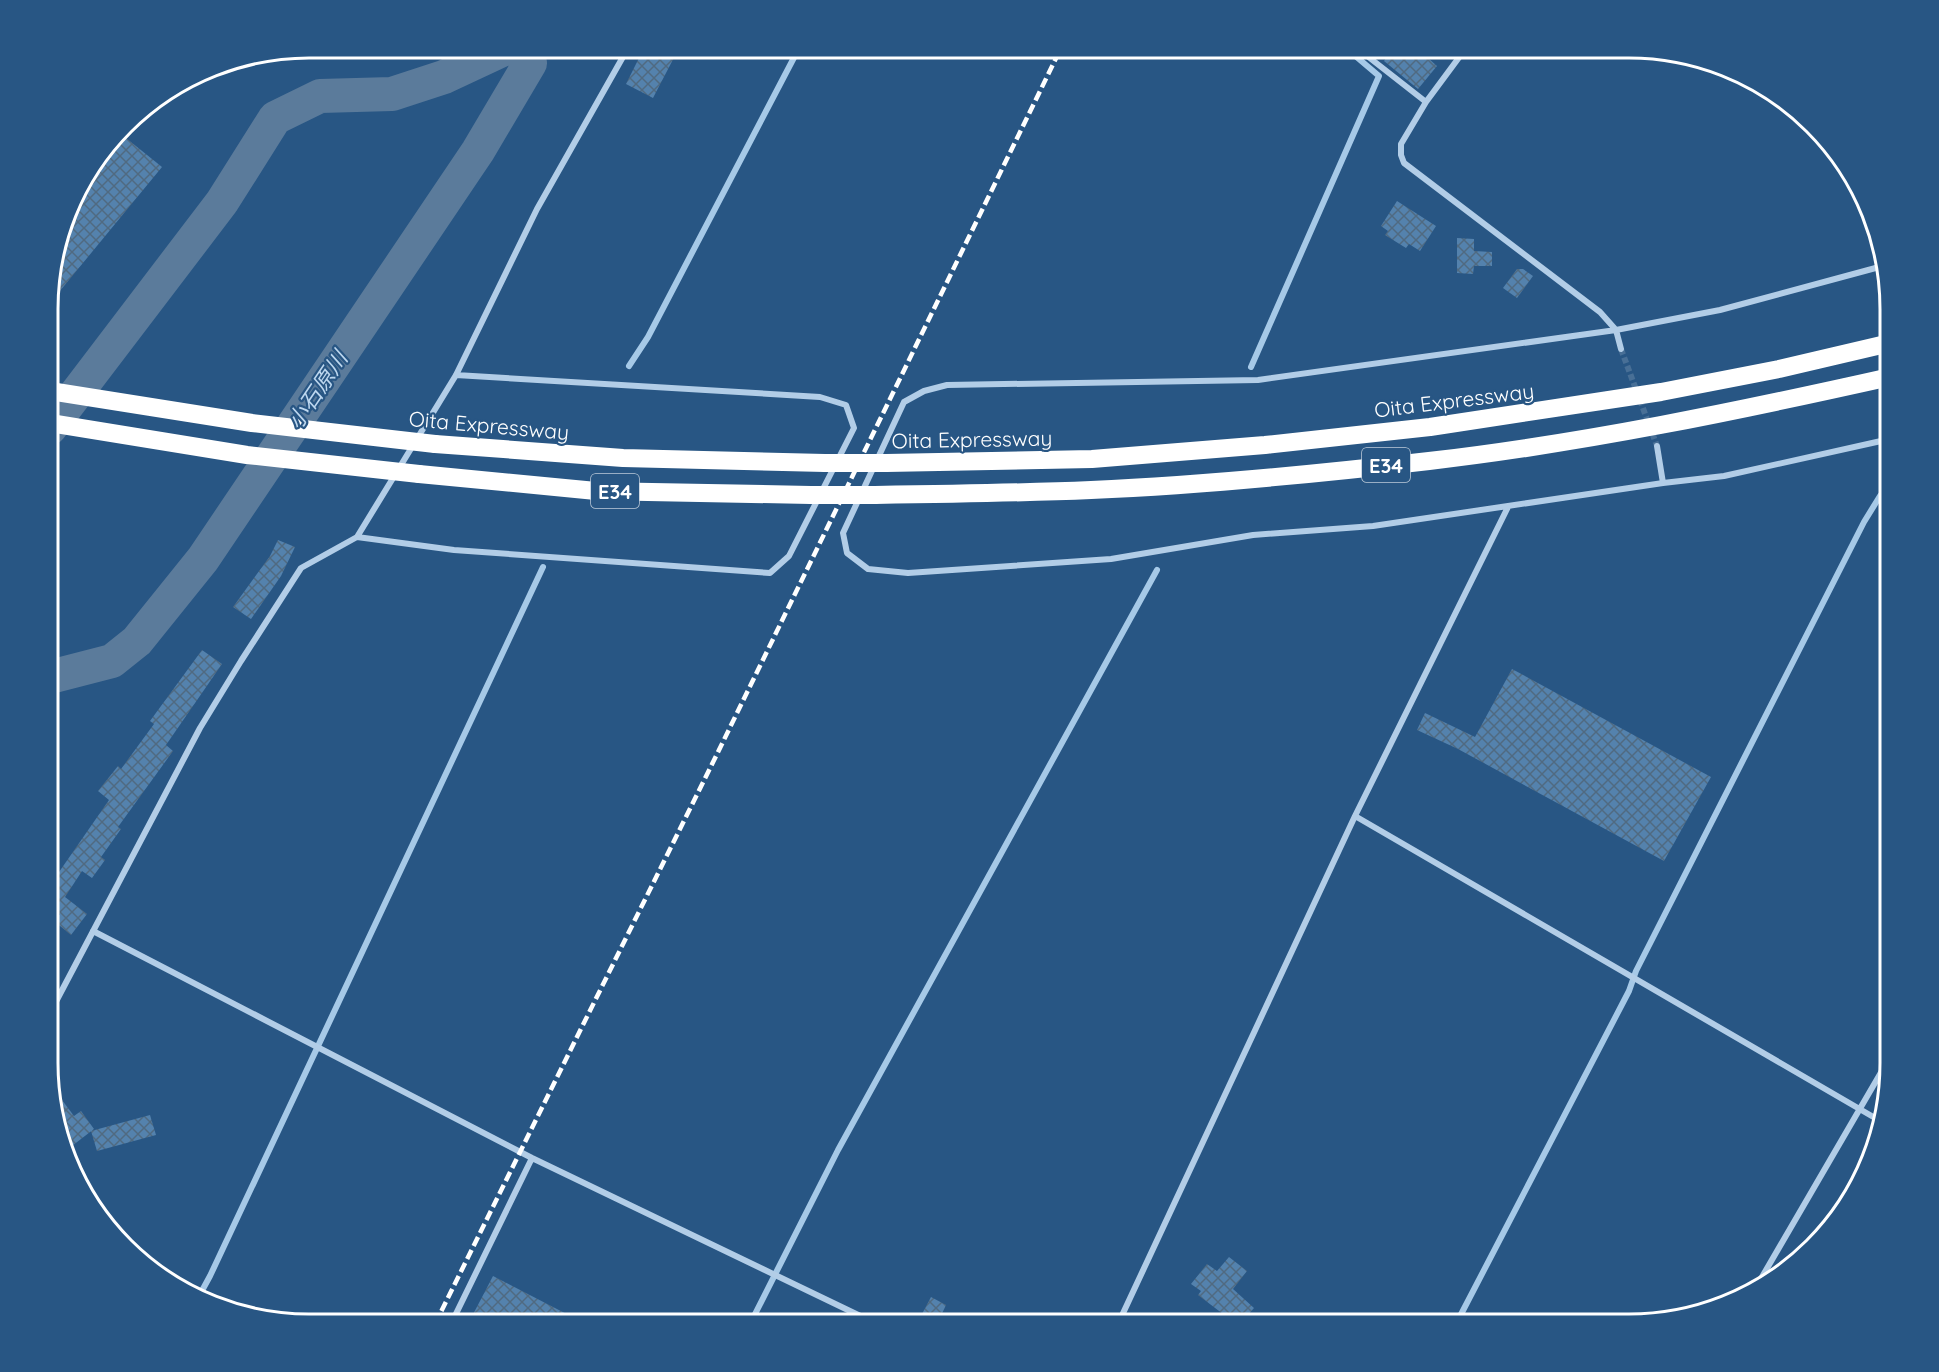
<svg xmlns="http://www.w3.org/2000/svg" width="1939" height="1372" font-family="Quicksand,'Noto Sans JP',sans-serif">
  <defs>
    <pattern id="building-cross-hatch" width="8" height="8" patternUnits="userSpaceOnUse" patternTransform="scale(1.5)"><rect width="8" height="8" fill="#5482ad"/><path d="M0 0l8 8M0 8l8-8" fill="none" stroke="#506a81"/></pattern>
  </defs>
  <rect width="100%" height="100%" fill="#285684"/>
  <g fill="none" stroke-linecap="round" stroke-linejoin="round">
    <!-- stream -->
    <path stroke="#a6c9e7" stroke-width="6" d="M629 366 648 337 799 48
      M1251 367 1379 76 1346 48
      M198 1298 210 1276 543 567
      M750 1324 838 1150 1157 570
      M1456 1324 1629 991 1636 971 1864 522 1880 496 1890 483"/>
    <!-- river -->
    <path stroke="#5b7b9b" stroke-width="34" d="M50 428 222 202 275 118 320 96 392 94 444 77 506 48
      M50 677 112 661 137 641 203 559 478 151 530 63 527 48"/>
  </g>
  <!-- building -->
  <path fill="url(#building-cross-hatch)" d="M644 48H679L653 98 626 84Z
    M1375 48H1436L1428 58 1437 66 1418 89 1384 61 1386 58Z
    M121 134 162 167 50 303V276L75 194Z
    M1397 201 1436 226 1420 251 1409 244 1406 248 1385 235 1388 231 1381 226Z
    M1457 238 1474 239V251L1492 252V266H1474L1473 274 1457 273Z
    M1517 269H1523L1533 276 1517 298 1503 288Z
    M278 540 295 547 281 576 251 619 233 607 270 556Z
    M202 650 222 664 166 745 173 751 118 827 121 829 101 857 105 860 92 878 82 871 65 897 87 914 71 935 54 921 60 914 56 911 50 919V885L109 800 98 791 118 766 121 769 154 724 150 721Z
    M1512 669 1711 777 1664 861 1458 749 1417 730 1425 713 1475 737Z
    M50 1084 74 1116 81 1111 94 1129 68 1149 50 1096Z
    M150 1115 156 1135 97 1151 91 1131Z
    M1229 1257 1247 1271 1233 1289 1254 1308 1240 1324H1214L1223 1314 1198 1295 1201 1291 1191 1284 1207 1264 1217 1271Z
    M493 1276 586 1324H468Z
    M931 1297 946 1305 938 1322 922 1314Z"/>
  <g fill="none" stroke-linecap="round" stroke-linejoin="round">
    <!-- street-tunnel -->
    <path stroke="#486f96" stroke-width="6" stroke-dasharray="6 3" stroke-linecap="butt" d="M1621 349 1657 446"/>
    <!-- street -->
    <path stroke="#b2cde7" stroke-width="6" d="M1357 48 1426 102
      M1466 48 1426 102 1401 144V155L1404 163 1600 312 1616 330 1621 349
      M1883 266 1720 310 1616 330 1258 380 947 385 924 391 904 402 843 533 847 553 868 569 908 573 1111 559 1253 535 1373 526 1663 483 1724 476 1890 439
      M1657 446 1663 483
      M357 537 454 550 770 573 789 556 854 428 846 405 820 397 456 375
      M1355 816 1882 1122
      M93 931 532 1158 877 1324
      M50 1013 200 728 241 661 301 568 357 537 456 375 537 209 628 48
      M1755 1289 1890 1057
      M451 1324 532 1158
      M1118 1324 1355 816 1508 507"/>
    <!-- highway -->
    <path stroke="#fff" stroke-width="18" d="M435 444 623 458 825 463
      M886 463 1092 459 1265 445 1430 427 1661 392 1779 369 1890 343
      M419 474 596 491 811 495
      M875 495C947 494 1019 493 1091 490 1204 485 1317 474 1429 461 1584 443 1738 411 1890 377"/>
    <!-- rail -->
    <path stroke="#fff" stroke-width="4.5" stroke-dasharray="10 4.5" stroke-linecap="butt" d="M435 1324 719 750 1061 48"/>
    <!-- highway-bridge -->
    <path stroke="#fff" stroke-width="18" d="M50 391 252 423 435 444
      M50 423 247 455 419 474
      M825 463H886
      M811 495H875"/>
  </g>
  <g text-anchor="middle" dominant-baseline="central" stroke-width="4.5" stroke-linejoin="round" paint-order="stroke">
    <!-- shield labels -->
    <g fill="#285684" stroke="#beccda" stroke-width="1.5">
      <rect x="1362" y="448" width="48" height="34" rx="4.5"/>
      <rect x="591" y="474" width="48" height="34" rx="4.5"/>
    </g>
    <g font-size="20" font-weight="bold" fill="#fff">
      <text x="1386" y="465">E34</text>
      <text x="615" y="491">E34</text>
    </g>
    <!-- street labels -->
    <g font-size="21" fill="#fff" stroke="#285684">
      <text transform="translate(1454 400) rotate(-7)">Oita Expressway</text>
      <text transform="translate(489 425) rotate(5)">Oita Expressway</text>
      <text transform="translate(972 439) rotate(-1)">Oita Expressway</text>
    </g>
    <!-- water labels -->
    <g font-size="22" font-style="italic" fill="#bdd7ef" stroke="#285684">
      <text transform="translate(317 390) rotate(-56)">小石原川</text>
    </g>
  </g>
  <!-- crop -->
  <path d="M0 0H1939V1372H0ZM309 58H1629A251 251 0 0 1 1880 309V1063A251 251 0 0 1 1629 1314H309A251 251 0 0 1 58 1063V309A251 251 0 0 1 309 58Z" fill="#285684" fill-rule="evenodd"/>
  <path fill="none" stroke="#fff" stroke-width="3" d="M309 58H1629A251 251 0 0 1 1880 309V1063A251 251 0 0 1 1629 1314H309A251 251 0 0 1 58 1063V309A251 251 0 0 1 309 58Z"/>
</svg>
